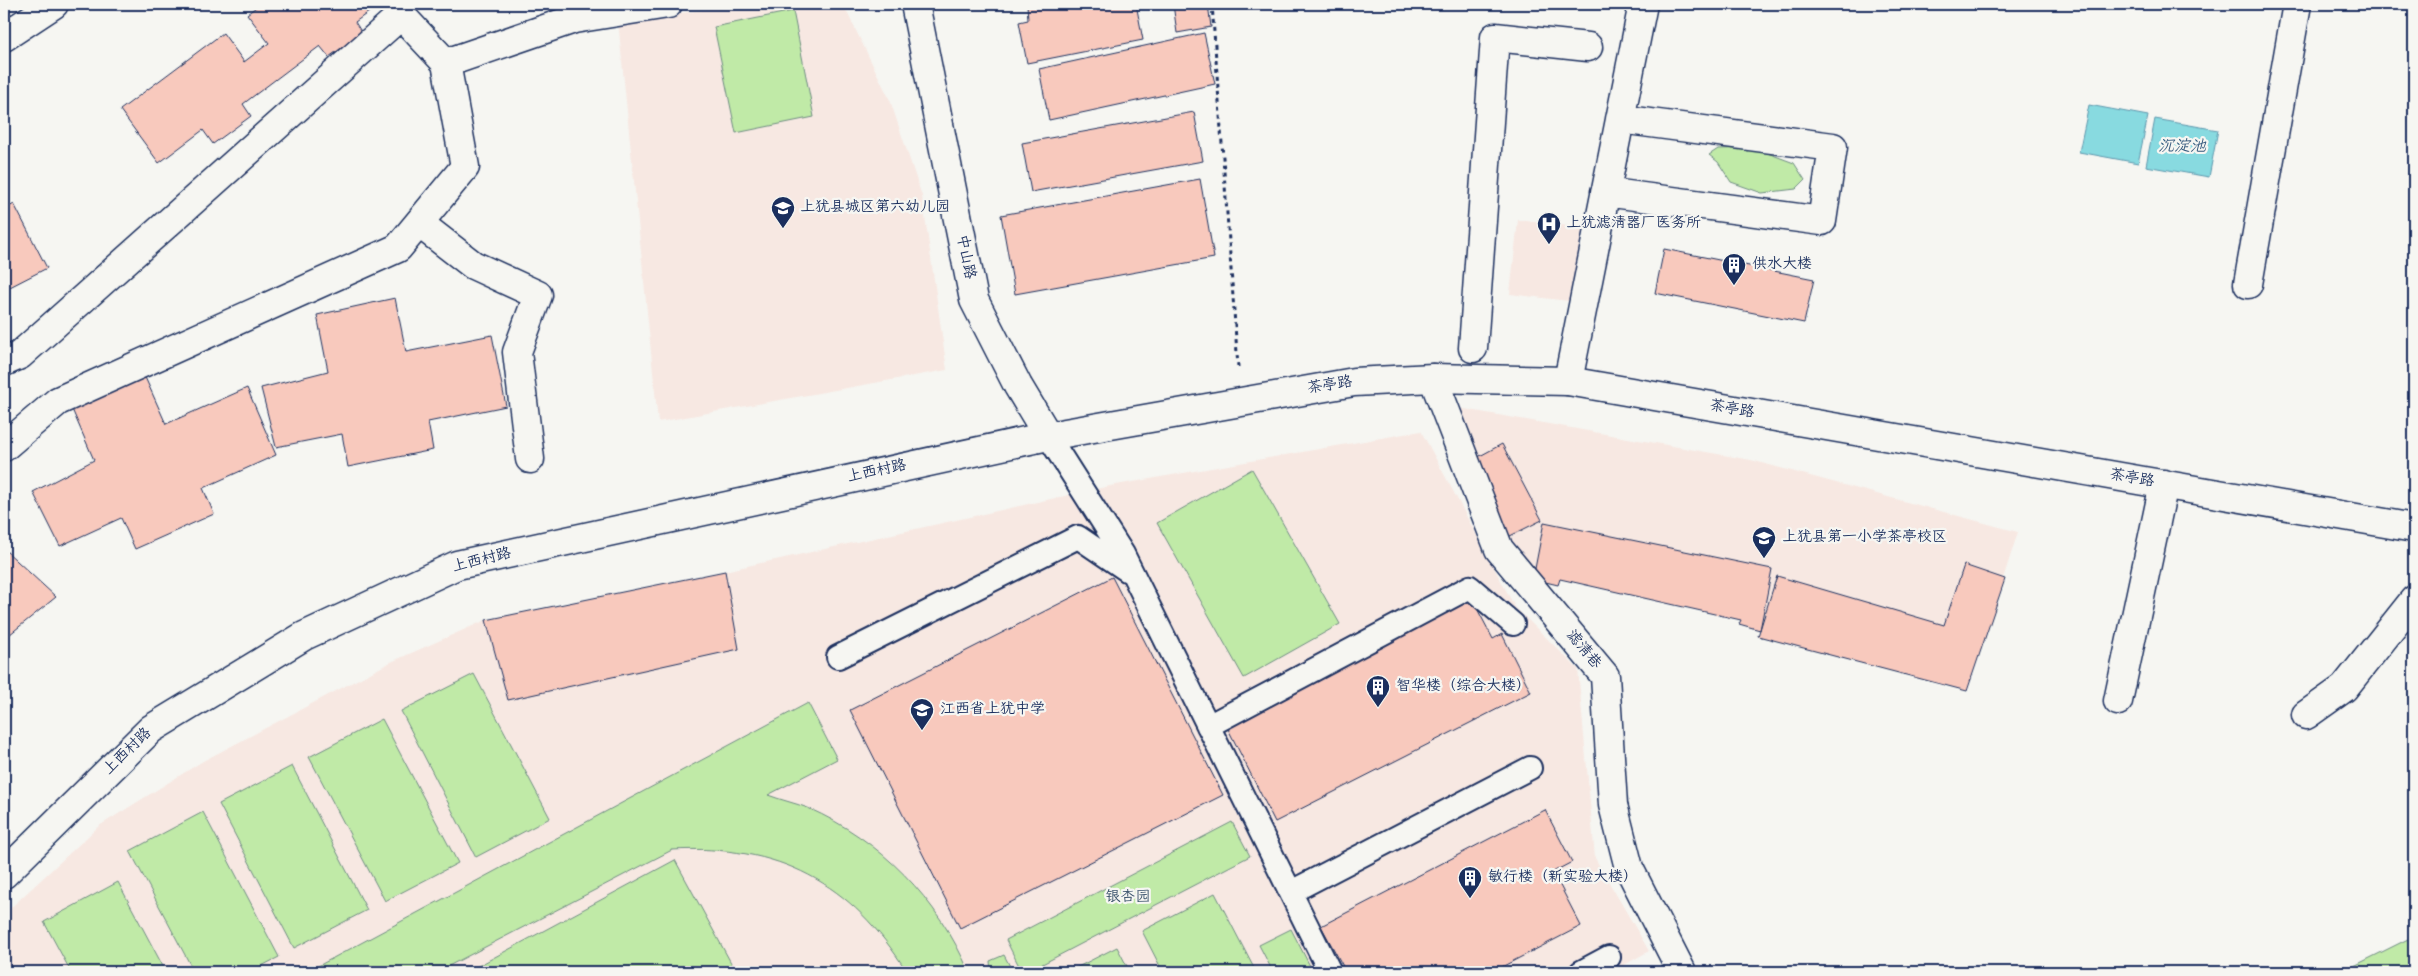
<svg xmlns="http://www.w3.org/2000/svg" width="2418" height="976" font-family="'Gochi Hand','LXGW WenKai TC',sans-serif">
  <rect width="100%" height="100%" fill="#f6f6f2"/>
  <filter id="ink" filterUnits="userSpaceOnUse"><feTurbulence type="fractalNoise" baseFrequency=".02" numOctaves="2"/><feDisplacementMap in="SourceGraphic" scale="10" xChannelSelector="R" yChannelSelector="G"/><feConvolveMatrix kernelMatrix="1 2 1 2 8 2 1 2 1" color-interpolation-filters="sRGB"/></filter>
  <g filter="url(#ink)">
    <!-- built -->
    <path fill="#f7e8e2" d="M750 4H843L890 100 922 196 947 370 658 422 618 21Z
      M1518 220 1586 228 1577 302 1510 294Z
      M1453 407 1751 460 2018 532 1967 691 1758 636 1760 630 1739 624 1741 620 1560 579 1558 585 1533 579 1506 538Z
      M1421 431 1515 607 1578 669 1595 858 1649 951 1612 972H4V914L99 826 203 761 391 662 486 620 508 700 738 649 725 571 1110 486Z"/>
    <!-- green -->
    <path fill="#c0eaa7" stroke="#6e8c82" d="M793 11 814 117 736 133 714 27Z
      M1754 148 1794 163 1805 180 1796 189 1762 193 1731 182 1718 162 1709 155 1718 149Z
      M1252 469 1340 624 1244 678 1157 523Z
      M474 674 550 818 476 857 401 711Z
      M808 703 837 759 768 795C781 800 795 803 808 808 881 840 938 899 969 972H907C851 882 779 844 672 850L437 972H307Z
      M382 719 458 863 385 901 309 757Z
      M292 766 367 910 294 948 219 804Z
      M203 812 279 957 250 972H194L130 851Z
      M1232 822 1250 856 1027 972H1022L1006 940Z
      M675 860 736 972H467Z
      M118 882 166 972H71L44 922Z
      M1215 893 1256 972H1163L1142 931Z
      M1291 929 1313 972H1273L1259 945Z
      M2414 936V972H2342Z
      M1117 947 1130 972H1068Z
      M1004 955 1013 972H991L990 961Z"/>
    <!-- water -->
    <path fill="#88dae0" stroke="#5c96ac" d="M2089 105 2148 116 2138 163 2079 152Z
      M2155 119 2218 130 2209 177 2146 166Z"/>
    <!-- building -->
    <path fill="#f8c9bd" stroke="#1b2f5e" d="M260 4H380L355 22 362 33 329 57 320 46 243 104 251 116 213 144 203 130 159 163 120 110 223 33 244 62 269 43 247 14Z
      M1027 4H1101L1102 6 1136 4 1143 40 1027 63 1019 22 1028 20Z
      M1173 4H1208L1211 27 1177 33Z
      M1204 33 1215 84 1049 120 1039 69Z
      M1194 112 1203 161 1031 192 1022 143Z
      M1200 179 1214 258 1015 294 1001 215Z
      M14 204 47 268 4 290V210Z
      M1664 249 1814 279 1804 323 1655 293Z
      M395 298 406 352 492 335 506 406 428 422 433 450 348 467 342 434 276 447 261 388 328 371 317 315Z
      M144 375 166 424 247 388 276 455 203 488 214 514 135 549 121 518 60 546 33 492 94 460 71 407Z
      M1502 444 1542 520 1506 538 1467 463Z
      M1544 522 1772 569 1760 630 1739 624 1741 620 1560 579 1558 585 1533 579Z
      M4 549 56 597 4 639Z
      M1964 565 2005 579 1967 691 1758 636 1777 576 1944 625Z
      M725 571 739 649 508 700 486 620Z
      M1112 577 1223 795 960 928 850 710Z
      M1471 597 1493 639 1502 634 1531 692 1275 822 1225 723Z
      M1545 810 1572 862 1553 872 1581 926 1492 972H1340L1345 970 1321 926Z"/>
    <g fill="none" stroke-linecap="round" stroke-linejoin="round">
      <!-- service casing -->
      <g stroke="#1b2f5e" stroke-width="26">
        <path id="service" d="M1048 436 1123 554 1330 972
          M838 657 1078 537 1128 571
          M1208 726 1470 587 1513 624
          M1291 892 1530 768
          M1581 972 1609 957"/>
      </g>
      <!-- minor casing -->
      <g stroke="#1b2f5e" stroke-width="31">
        <path id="minor" d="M446 63 574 19 668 4
          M1605 192 1822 221 1833 147 1620 119
          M419 223 473 265 538 295 517 352 530 459
          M2248 284 2297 4
          M1473 348 1495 37 1588 47
          M4 362 20 355 401 15 446 63 465 167 398 248 58 401 4 447
          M1433 378 1499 549 1605 676 1613 805 1629 868 1682 972
          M1568 381 1643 4
          M2118 701 2164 484
          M2306 715 2344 688 2414 600"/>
      </g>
      <!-- tertiary casing -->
      <g stroke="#1b2f5e" stroke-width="31">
        <path id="tertiary" d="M915 4 974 300 1018 386 1048 436
          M4 37 54 4
          M4 874 151 729 304 636 457 565 1048 436 1354 382 1433 378 1568 381 2414 528"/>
      </g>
      <!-- path -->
      <path stroke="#1b2f5e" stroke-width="3" stroke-dasharray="4 4" stroke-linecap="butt" d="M1212 4 1238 367"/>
      <!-- service -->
      <use href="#service" stroke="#f6f6f2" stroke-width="22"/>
      <!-- minor -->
      <use href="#minor" stroke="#f6f6f2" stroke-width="28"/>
      <!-- tertiary -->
      <use href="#tertiary" stroke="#f6f6f2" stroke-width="28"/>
    </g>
  </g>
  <!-- icons -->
  <defs>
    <g id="school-pin" transform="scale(1.25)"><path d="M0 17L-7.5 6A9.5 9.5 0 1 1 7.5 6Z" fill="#1b2f5e" stroke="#f6f6f2"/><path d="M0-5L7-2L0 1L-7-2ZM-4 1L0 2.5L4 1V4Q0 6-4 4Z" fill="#fff"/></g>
    <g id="hospital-pin" transform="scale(1.25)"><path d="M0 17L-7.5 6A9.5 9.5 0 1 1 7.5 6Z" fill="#1b2f5e" stroke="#f6f6f2"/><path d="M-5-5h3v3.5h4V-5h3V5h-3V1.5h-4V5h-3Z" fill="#fff"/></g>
    <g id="building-pin" transform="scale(1.25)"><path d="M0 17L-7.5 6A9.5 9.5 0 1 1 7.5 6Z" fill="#1b2f5e" stroke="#f6f6f2"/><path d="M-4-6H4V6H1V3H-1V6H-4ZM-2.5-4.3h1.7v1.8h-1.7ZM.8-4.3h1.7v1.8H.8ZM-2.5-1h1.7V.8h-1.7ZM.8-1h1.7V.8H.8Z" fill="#fff"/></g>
  </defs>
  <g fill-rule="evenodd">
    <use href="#school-pin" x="783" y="208"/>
    <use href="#hospital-pin" x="1549" y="224"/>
    <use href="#building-pin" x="1734" y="265"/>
    <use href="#school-pin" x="1764" y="538"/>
    <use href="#building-pin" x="1378" y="687"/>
    <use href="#school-pin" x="922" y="710"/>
    <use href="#building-pin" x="1470" y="878"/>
  </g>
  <g text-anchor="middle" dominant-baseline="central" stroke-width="4.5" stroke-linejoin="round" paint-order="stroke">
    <!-- poi labels -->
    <g font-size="15" fill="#1b2f5e" stroke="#f6f6f2" text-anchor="start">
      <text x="800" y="208">上犹县城区第六幼儿园</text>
      <text x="1566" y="224">上犹滤清器厂医务所</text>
      <text x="1752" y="265">供水大楼</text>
      <text x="1782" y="538">上犹县第一小学茶亭校区</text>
      <text x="1396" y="687">智华楼（综合大楼）</text>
      <text x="940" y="710">江西省上犹中学</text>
      <text x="1488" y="878">敏行楼（新实验大楼）</text>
    </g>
    <!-- street labels -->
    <g font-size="15" fill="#1b2f5e" stroke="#f6f6f2">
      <text transform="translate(965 257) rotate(79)">中山路</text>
      <text transform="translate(1330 386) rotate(-9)">茶亭路</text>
      <text transform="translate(1732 410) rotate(10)">茶亭路</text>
      <text transform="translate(877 472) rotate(-12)">上西村路</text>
      <text transform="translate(2132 479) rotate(10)">茶亭路</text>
      <text transform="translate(482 561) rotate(-14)">上西村路</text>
      <text transform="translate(1583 650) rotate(50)">滤清巷</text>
      <text transform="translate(128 752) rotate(-44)">上西村路</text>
    </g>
    <!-- park labels -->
    <g font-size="15" fill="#3c546d" stroke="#f6f6f2">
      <text x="1128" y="898">银杏园</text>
    </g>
    <!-- water labels -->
    <g font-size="16" font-style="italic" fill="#365a7e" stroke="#f6f6f2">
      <text x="2182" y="148">沉淀池</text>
    </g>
  </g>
  <!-- margin -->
  <rect width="2418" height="976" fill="none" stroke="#f6f6f2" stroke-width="20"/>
  <rect x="10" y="10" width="2398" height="956" fill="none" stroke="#1b2f5e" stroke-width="2" filter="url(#ink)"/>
</svg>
